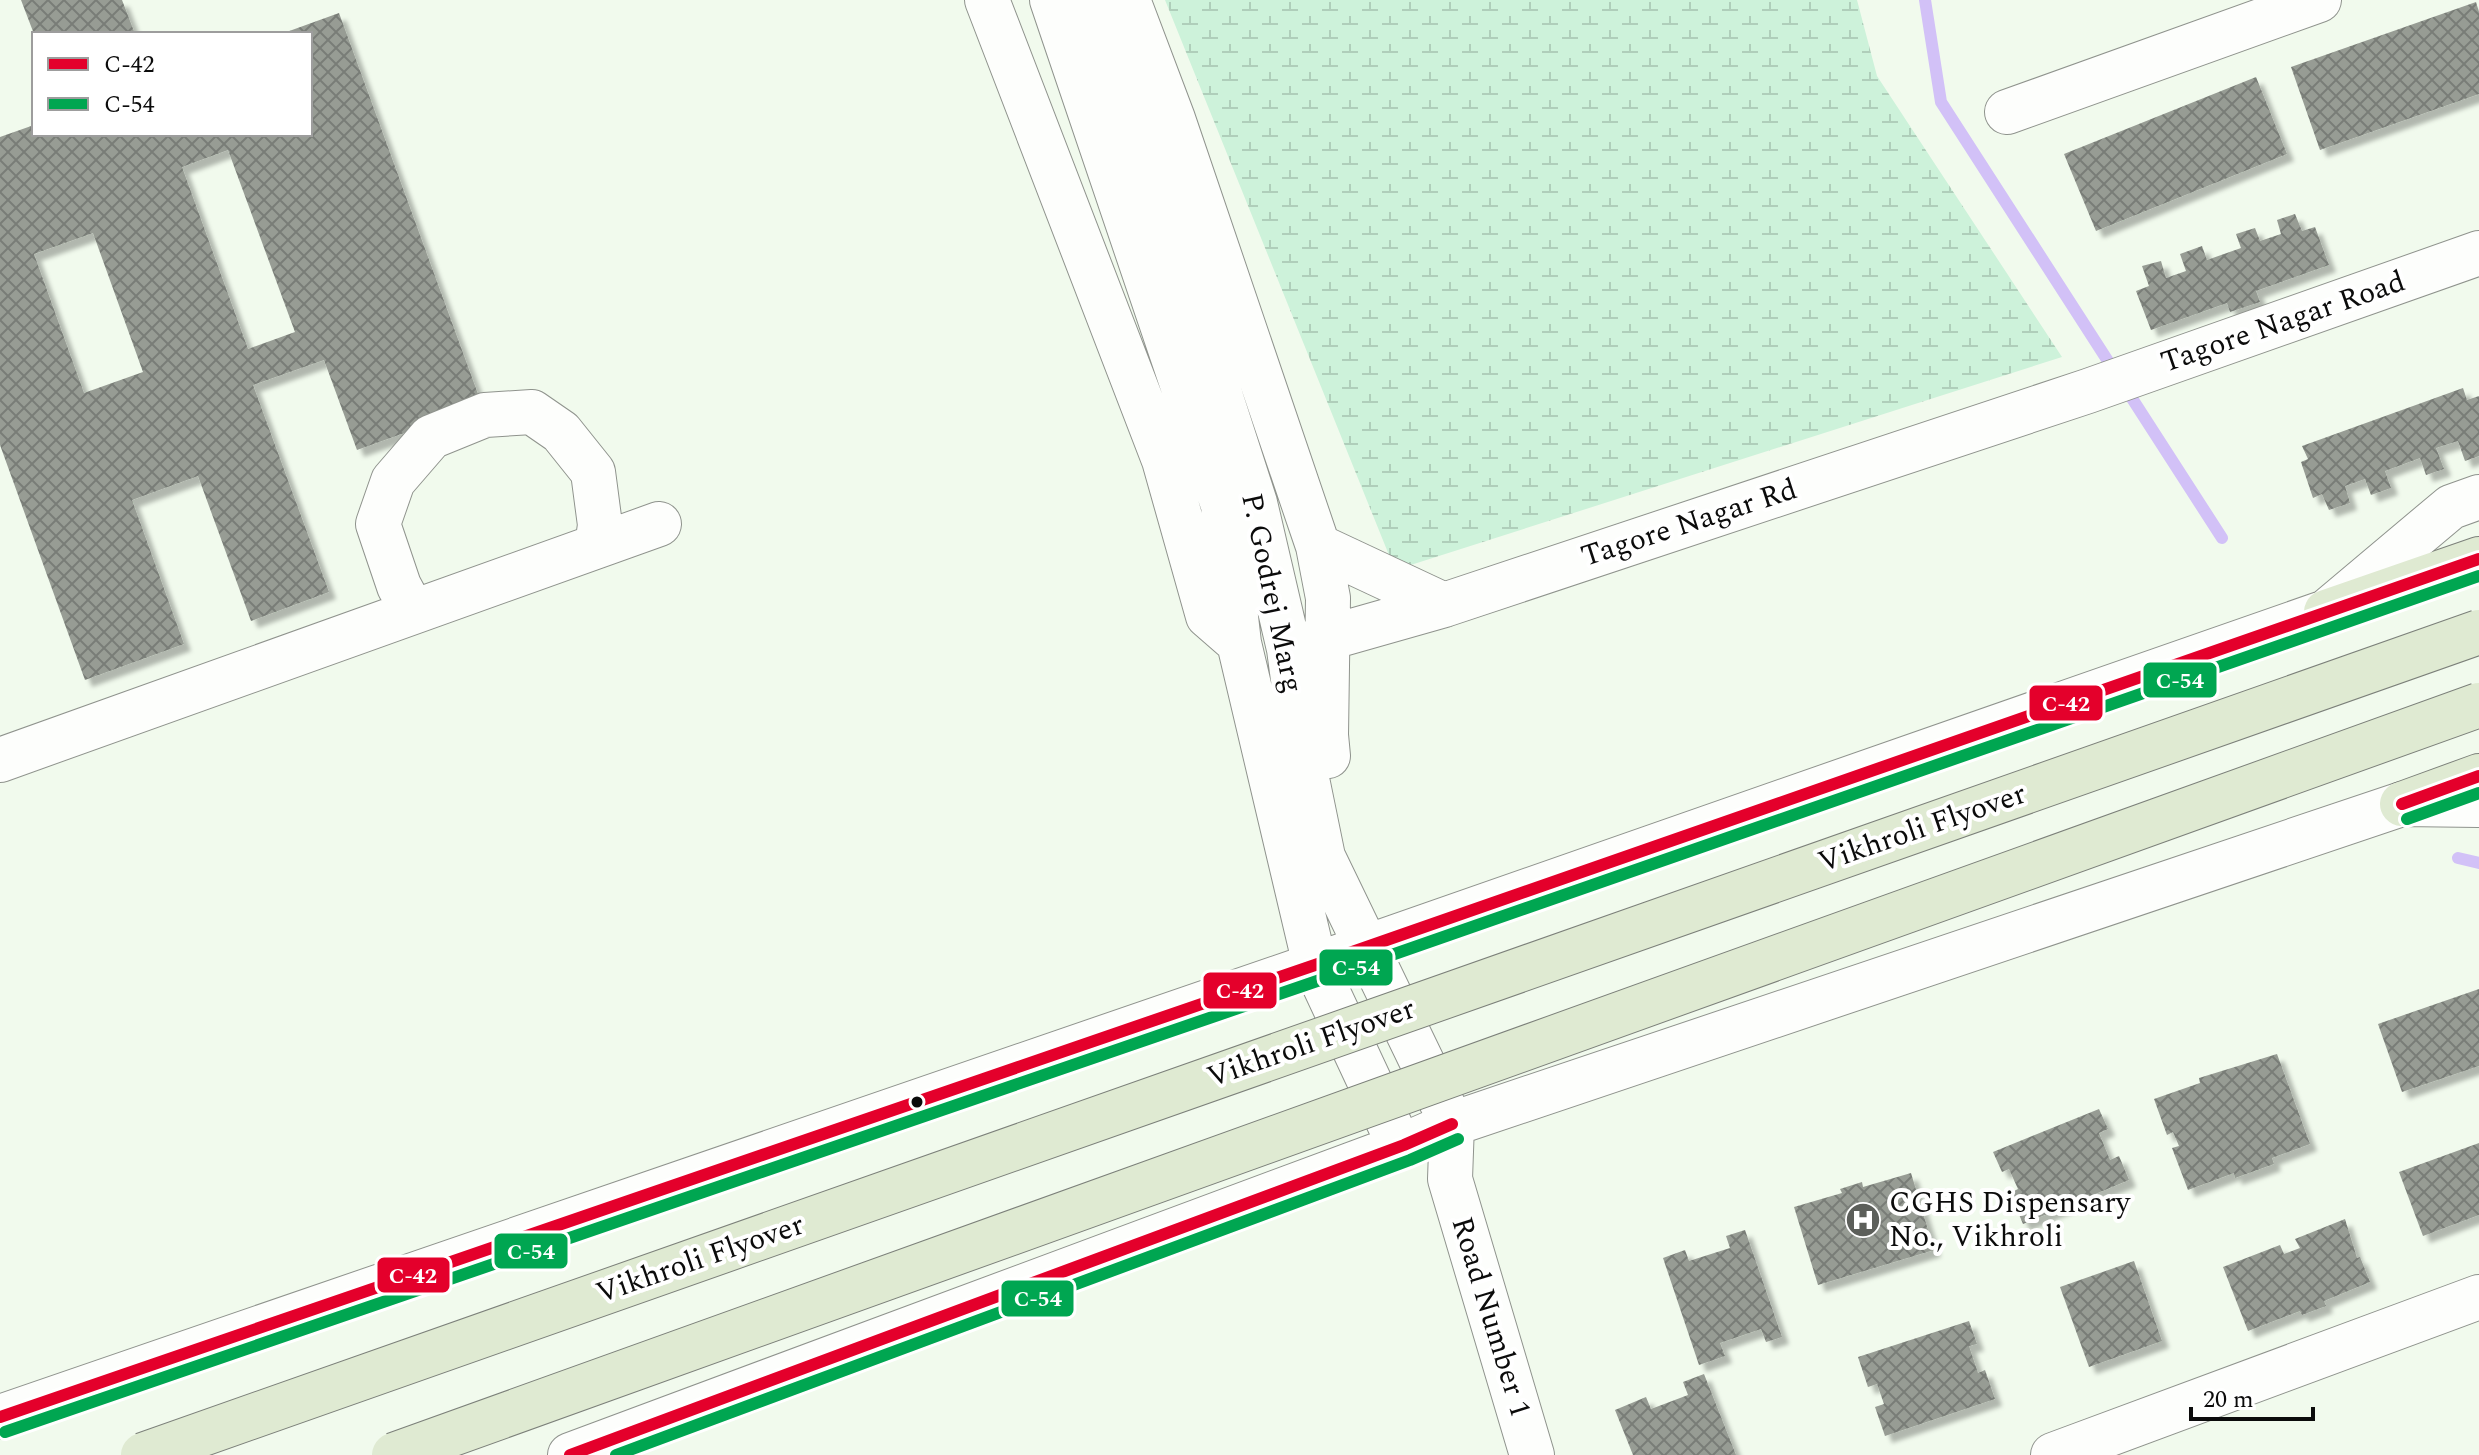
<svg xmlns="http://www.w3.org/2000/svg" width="2479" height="1455" font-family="Spectral,serif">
  <defs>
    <pattern id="wetland-marsh" width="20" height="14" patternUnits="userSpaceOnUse" patternTransform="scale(2)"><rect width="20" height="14" fill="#cdf2da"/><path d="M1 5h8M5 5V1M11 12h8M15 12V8" fill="none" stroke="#afceba"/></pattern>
    <pattern id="building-cross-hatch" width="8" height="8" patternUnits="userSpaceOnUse" patternTransform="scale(2)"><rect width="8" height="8" fill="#979c94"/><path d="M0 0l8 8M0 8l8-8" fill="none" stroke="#797d77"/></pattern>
    <filter id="shadow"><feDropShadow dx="7" dy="7" stdDeviation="2" flood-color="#0004"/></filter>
  </defs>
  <rect width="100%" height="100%" fill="#f1faed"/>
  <!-- wetland -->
  <path fill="url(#wetland-marsh)" d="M1165 0H1857L1877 76 2062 357 1395 570Z"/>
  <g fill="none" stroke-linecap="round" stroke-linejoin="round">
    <!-- stream -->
    <path stroke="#d2c1f7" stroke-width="12" d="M1925 0 1941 102 2222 538
      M2458 858 2479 863"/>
  </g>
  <!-- building -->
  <path fill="url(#building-cross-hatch)" fill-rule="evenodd" filter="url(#shadow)" d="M21 0H122L135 34H34Z
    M2476 2 2479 12V94L2320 150 2291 67Z
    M339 13 482 405 357 450 324 360 253 385 329 592 251 621 198 476 132 500 184 644 85 680 0 445V137L34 125V134H310V34H281ZM228 150 295 332 248 349 182 167ZM93 233 143 372 84 393 34 254Z
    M2256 77 2287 154 2096 231 2064 154Z
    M2295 214 2302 231 2315 227 2329 265 2256 291 2260 302 2230 312 2227 303 2151 330 2136 291 2149 286 2142 266 2161 261 2166 278 2186 271 2180 254 2202 246 2207 260 2241 248 2236 234 2255 228 2260 241 2281 234 2277 220Z
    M2463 388 2467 400 2479 396V456L2465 461 2458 441 2436 448 2444 469 2426 475 2420 458 2385 471 2391 488 2371 495 2365 479 2345 486 2350 503 2329 510 2322 494 2313 498 2301 462 2308 459 2302 446Z
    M2479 989V1066L2402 1092 2378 1024Z
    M2277 1054 2310 1144 2272 1158 2274 1164 2235 1178 2234 1173 2188 1190 2172 1148 2179 1146 2173 1132 2167 1135 2154 1099 2200 1083 2199 1078Z
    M2099 1109 2108 1129 2099 1133 2110 1160 2119 1156 2129 1180 2023 1224 2010 1193 2018 1189 2009 1169 2002 1172 1993 1152Z
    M2479 1143V1215L2423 1236 2399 1172Z
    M1911 1173 1934 1250 1818 1285 1794 1207 1842 1193 1840 1189 1862 1182 1863 1187Z
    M2345 1219 2357 1258 2360 1257 2370 1282 2324 1301 2326 1306 2302 1315 2300 1311 2248 1331 2223 1267 2280 1245 2284 1254 2300 1248 2295 1239Z
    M1745 1230 1782 1337 1766 1342 1761 1329 1720 1343 1725 1356 1699 1365 1663 1258 1685 1250 1689 1261 1730 1248 1726 1236Z
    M2134 1261 2162 1341 2089 1367 2060 1287Z
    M1969 1321 1977 1344 1969 1346 1978 1373 1985 1370 1995 1399 1885 1436 1875 1407 1884 1404 1877 1384 1868 1387 1858 1357Z
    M1704 1374 1736 1455H1633L1615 1410 1646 1397 1651 1409 1688 1395 1683 1382Z"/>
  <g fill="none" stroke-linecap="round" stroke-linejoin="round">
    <!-- minor casing -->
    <g stroke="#8f938d" stroke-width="46">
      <path id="minor" d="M987 0 1164 460 1208 616 1239 643
        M1052 0 1223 505 1239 643 1315 965 1395 1136
        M1093 0 1255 503 1289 649 1305 769 1323 857 1452 1124 1450 1179 1532 1455
        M1128 0 1173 119 1318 546 1328 598 1326 735 1328 756
        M2007 112 2319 0
        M1318 546 1444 605
        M413 612 399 586 378 524 393 481 431 437 485 415 532 412 561 432 593 472 600 525 597 546
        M1289 649 1444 605 2088 391 2479 253
        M0 760 659 524
        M0 1417 1315 965 2326 612 2451 507 2479 497
        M570 1455 1404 1145 1452 1124 2402 804 2479 805
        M2053 1455 2479 1297"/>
    </g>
    <!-- highway casing -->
    <g stroke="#7c807a" stroke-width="46">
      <path id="highway" d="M2326 612 2479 559
        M2402 804 2479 776"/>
    </g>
    <!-- minor -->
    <use href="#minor" stroke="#fdfefc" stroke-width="44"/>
    <!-- highway -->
    <use href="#highway" stroke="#dfead2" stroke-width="44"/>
    <!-- highway-bridge casing -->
    <g stroke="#7c807a" stroke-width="46" stroke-linecap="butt">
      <path id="highway-bridge" d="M143 1455 2479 632
        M394 1455 2479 705"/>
    </g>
    <!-- highway-bridge -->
    <use href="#highway-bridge" stroke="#dfead2" stroke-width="44"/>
    <!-- bus-1 casing -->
    <g stroke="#fff" stroke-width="18">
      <path id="bus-1" d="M2402 804 2479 776
        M0 1417 1315 965 2479 559
        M570 1455 1404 1145 1452 1124"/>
    </g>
    <!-- bus-2 casing -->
    <g stroke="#fff" stroke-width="18">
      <path id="bus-2" d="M2407 819 2479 793
        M5 1432 1320 980 2479 576
        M616 1455 1410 1160 1458 1139"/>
    </g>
    <!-- bus-1 -->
    <use href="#bus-1" stroke="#e4002b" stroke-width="12"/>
    <!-- bus-2 -->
    <use href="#bus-2" stroke="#00a651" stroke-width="12"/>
  </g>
  <!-- icons -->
  <defs>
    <g id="hospital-disc" transform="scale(1.8)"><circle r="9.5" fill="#5c5f5a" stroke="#fff"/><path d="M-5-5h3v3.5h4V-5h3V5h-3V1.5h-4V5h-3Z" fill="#fff"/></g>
  </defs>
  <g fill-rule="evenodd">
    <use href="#hospital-disc" x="1863" y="1220"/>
  </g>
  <!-- markers -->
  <circle fill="#0b0b0b" stroke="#fff" stroke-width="3" cx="917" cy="1102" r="7"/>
  <g text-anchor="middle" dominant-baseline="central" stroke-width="8" stroke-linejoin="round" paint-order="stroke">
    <!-- street labels -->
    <g font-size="30" fill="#0b0b0b" stroke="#fff">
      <text transform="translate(2283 322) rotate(-19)">Tagore Nagar Road</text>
      <text transform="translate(1689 523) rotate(-18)">Tagore Nagar Rd</text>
      <text transform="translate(1272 593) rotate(78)">P. Godrej Marg</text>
      <text transform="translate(1922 828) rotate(-19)">Vikhroli Flyover</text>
      <text transform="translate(1311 1043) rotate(-19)">Vikhroli Flyover</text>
      <text transform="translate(700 1259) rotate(-19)">Vikhroli Flyover</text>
      <text transform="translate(1491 1317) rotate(73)">Road Number 1</text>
    </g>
    <!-- poi labels -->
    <g font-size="30" fill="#0b0b0b" stroke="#fff" text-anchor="start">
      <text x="1889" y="1203">CGHS Dispensary<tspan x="1889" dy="34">No., Vikhroli</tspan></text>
    </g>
  </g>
  <g stroke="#fff" stroke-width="3">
    <rect x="2142" y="661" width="76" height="38" rx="8" fill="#00a651"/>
    <rect x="2028" y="684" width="76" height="38" rx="8" fill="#e4002b"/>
    <rect x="1318" y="948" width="76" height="39" rx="8" fill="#00a651"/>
    <rect x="1202" y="971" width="76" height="39" rx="8" fill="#e4002b"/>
    <rect x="493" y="1232" width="76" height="38" rx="8" fill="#00a651"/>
    <rect x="376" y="1256" width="75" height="38" rx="8" fill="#e4002b"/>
    <rect x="1000" y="1279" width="75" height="39" rx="8" fill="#00a651"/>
  </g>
  <g font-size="22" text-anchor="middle" font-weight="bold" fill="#fff">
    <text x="2180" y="688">C-54</text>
    <text x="2066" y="711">C-42</text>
    <text x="1356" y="975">C-54</text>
    <text x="1240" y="998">C-42</text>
    <text x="531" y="1259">C-54</text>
    <text x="413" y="1283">C-42</text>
    <text x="1038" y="1306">C-54</text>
  </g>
  <!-- legend -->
  <rect x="32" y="32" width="280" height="104" fill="#ffffff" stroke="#9d9d9d" stroke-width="2"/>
  <rect x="48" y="58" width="40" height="12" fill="#e4002b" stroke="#9d9d9d" stroke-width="2"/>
  <text x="104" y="72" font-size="24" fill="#0b0b0b">C-42</text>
  <rect x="48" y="98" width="40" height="12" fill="#00a651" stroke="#9d9d9d" stroke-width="2"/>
  <text x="104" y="112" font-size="24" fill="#0b0b0b">C-54</text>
  <!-- scale -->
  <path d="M2191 1407v12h122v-12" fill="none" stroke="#0b0b0b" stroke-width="4"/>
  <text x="2203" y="1407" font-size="24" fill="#0b0b0b" stroke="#ffffff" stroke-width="6" paint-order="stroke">20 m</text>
</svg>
